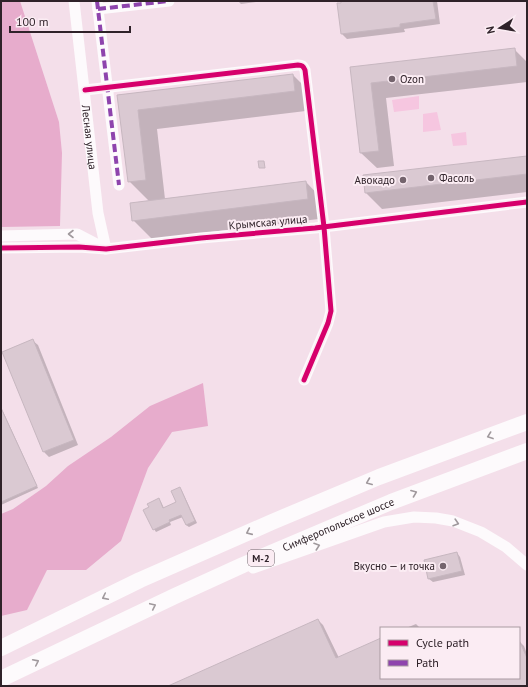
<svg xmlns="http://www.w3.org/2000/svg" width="528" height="687" font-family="'PT Sans',sans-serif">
  <rect width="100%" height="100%" fill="#f4dfea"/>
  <!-- green -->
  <path fill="#f6c6e0" d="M419 96V109L394 112 392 100Z
    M437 112 441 130 423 132V114Z
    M466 132 467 145 453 146 451 134Z"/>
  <!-- forest -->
  <path fill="#e7accc" d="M1 1H20L59 122 62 153 60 226 1 227Z
    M203 383 208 426 172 432 148 468 121 541 86 570H47L27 610 1 616V514L13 509 46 486 68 466 111 437 150 406Z"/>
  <!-- shadow -->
  <path fill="#0003" d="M238 1H264L241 4Z
    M342 1H437L440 24 404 29 405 32 347 39 342 34 338 4H342Z
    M514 49 527 62V82L386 98 394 166 377 168 361 153 351 68Z
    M293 75 312 94 314 110 157 129 165 199 306 182 325 202 327 218 152 239 133 220 149 201 129 181 118 95Z
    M527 157V192L382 209 366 193Z
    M32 340 38 345 78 445 49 457 44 452 3 352Z
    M1 407 38 488 1 505Z
    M180 488 182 491 197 523 189 527 186 525 183 517 170 522 171 525 156 532 154 529 150 508 159 499 161 502 164 508 177 502Z
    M457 553 460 557 465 575 433 582 429 579 425 561Z
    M318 620 323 625 339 658 381 639V678H519V641L524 646 527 654V686H171Z
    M416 624 420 628H406Z"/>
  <!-- building -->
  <path fill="#dac9d2" stroke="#c7b7c0" d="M341 1H433L436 19 400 24V27L341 34 337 3H341Z
    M515 48 517 66 371 83 379 151 360 153 350 67Z
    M293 74 295 91 138 110 146 180 128 182 117 95Z
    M527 156V174L365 193 363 175Z
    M258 161H264L265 168H259Z
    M306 181 308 199 132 221 130 203Z
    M33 339 74 440 43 452 2 352Z
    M1 408 37 486 1 502Z
    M180 487 195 521 186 525 181 515 169 520 170 522 153 530 143 510 149 507 147 504 159 498 163 508 176 502 171 491Z
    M457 552 462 571 428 579 424 560Z
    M318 619 336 658 381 638V678H519V640L527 658V686H168Z"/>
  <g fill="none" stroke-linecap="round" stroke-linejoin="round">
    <!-- minor -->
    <g stroke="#fdfafc" stroke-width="11">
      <path id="s1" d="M74 1 98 213 106 249"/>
      <path d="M97 1 119 185"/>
      <path d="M98 9 169 1"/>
      <path d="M85 90 298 65C302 65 303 66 305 70L324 227 331 311 328 323 304 380"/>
      <path d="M1 236 77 234 102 247"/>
      <path d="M1 248 79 247 106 249 201 238 315 228 527 202"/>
      <path d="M253 568 384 522 414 517 436 518 453 521 481 532 506 547 527 565"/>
    </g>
    <!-- highway -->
    <g stroke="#fdfafc" stroke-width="16">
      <path d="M1 648 140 580 272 522 379 477 527 422"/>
      <path id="s2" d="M1 679 175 596 243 565 391 502 527 451"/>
    </g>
    <!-- quiet -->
    <path stroke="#8e44ad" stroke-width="4" stroke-dasharray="8 4" stroke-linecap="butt" d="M97 1 119 185
      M98 9 169 1"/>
    <!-- cycleway casing -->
    <g stroke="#fbecf3" stroke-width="8">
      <path id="cycleway" d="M85 90 298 65C302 65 303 66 305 70L324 227 331 311 328 323 304 380
        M1 248 79 247 106 249 201 238 315 228 527 202"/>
    </g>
    <!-- cycleway -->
    <use href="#cycleway" stroke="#d6006c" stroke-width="5"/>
  </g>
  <!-- one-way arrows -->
  <defs><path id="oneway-chevron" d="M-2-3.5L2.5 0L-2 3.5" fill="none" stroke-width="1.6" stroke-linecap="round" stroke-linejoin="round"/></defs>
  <g stroke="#a0999d">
    <use href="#oneway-chevron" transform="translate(71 234) rotate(180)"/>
    <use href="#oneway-chevron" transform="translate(490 436) rotate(160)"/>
    <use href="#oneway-chevron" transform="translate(369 482) rotate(158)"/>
    <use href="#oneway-chevron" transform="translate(414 493) rotate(-21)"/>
    <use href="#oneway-chevron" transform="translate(456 523) rotate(17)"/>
    <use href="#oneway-chevron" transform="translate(249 532) rotate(156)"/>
    <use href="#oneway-chevron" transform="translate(317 546) rotate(-19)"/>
    <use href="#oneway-chevron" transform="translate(105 597) rotate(154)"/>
    <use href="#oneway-chevron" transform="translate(153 606) rotate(-25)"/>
    <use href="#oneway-chevron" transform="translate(36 662) rotate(-26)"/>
  </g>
  <!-- markers -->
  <g fill="#74646d" stroke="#fbecf3" stroke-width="1.5">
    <circle cx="392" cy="79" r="4"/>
    <circle cx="431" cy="178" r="4"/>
    <circle cx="403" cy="180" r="4"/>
    <circle cx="443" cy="566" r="4"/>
  </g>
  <g text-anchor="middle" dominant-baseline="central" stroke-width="4" stroke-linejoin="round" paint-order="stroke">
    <!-- shield labels -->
    <rect fill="#fbecf3" stroke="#6c5f66" stroke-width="1" x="248" y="550" width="26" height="16" rx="3"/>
    <g font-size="10" font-weight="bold" fill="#2f2229">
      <text x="261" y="558">М-2</text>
    </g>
    <!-- poi labels -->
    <g font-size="11" fill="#2f2229" stroke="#fbecf3" text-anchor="start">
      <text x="400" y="79">Ozon</text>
      <text x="439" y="178">Фасоль</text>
      <text x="395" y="180" text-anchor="end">Авокадо</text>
      <text x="435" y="566" text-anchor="end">Вкусно — и точка</text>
    </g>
    <!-- street labels -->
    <g font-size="11" fill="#2f2229" stroke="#fbecf3">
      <text stroke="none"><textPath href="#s1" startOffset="137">Лесная улица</textPath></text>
      <text transform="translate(268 222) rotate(-5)">Крымская улица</text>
      <text stroke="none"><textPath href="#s2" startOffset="371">Симферопольское шоссе</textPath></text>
    </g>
  </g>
  <!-- border -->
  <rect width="528" height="687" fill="none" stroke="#2f2229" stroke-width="4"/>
  <!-- legend -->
  <rect x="380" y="627" width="140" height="52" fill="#fbecf3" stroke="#a99ba2"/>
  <rect x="388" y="640" width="20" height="6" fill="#d6006c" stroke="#a99ba2"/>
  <text x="416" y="647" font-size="12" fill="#2f2229">Cycle path</text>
  <rect x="388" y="660" width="20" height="6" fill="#8e44ad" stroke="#a99ba2"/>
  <text x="416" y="667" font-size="12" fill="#2f2229">Path</text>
  <!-- north arrow -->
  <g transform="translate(500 28) rotate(258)" stroke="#fbecf3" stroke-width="3" paint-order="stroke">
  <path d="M0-3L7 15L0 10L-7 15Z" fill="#2f2229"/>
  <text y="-6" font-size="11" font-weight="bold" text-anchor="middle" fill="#2f2229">N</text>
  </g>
  <!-- scale -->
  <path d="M10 26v6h120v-6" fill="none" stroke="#2f2229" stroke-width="2"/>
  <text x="16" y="26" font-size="12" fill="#2f2229" stroke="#fbecf3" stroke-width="3" paint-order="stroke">100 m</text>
</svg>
